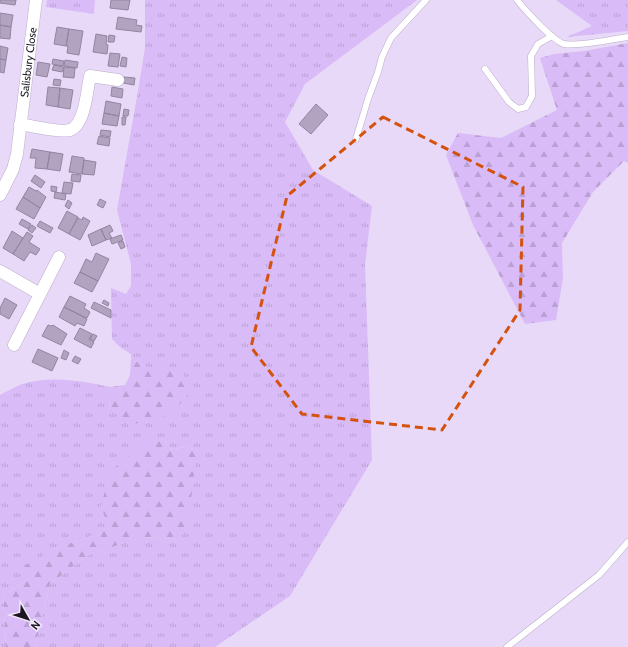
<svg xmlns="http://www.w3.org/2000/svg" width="628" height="647" font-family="Cabin,sans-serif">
  <defs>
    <pattern id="grass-tufts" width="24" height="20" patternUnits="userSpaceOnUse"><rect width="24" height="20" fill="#d9bbf7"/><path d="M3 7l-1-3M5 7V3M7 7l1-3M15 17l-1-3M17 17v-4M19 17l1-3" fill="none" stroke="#baa0d3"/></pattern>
    <pattern id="forest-firs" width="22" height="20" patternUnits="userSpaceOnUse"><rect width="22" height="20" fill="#d9bbf7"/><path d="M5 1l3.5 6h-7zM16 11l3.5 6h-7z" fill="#baa0d3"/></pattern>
  </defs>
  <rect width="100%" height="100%" fill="#e8d9f8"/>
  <!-- grass -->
  <path fill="url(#grass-tufts)" d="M47 0H95L94 14 46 7Z
    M145 0H417L305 84 285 122 313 170 372 206 365 265 372 460 290 596 215 647H35L50 584 86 556 140 537 179 539 190 446 169 450 166 440 101 506 110 529 52 550 30 578 3 595 6 647H0V395C7 391 15 387 22 384 52 375 82 381 111 387L109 410 169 367H147L131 359V354L121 348 112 339 111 288 126 294 131 286V264L117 210 138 91 145 48Z
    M556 0H628V31L567 37 592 26Z"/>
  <!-- forest -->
  <path fill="url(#forest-firs)" d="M628 43V163L624 161 593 192 562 243 563 278 556 320 525 324 473 225 446 155 458 133 501 138 557 110 540 58 554 54 584 51Z
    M131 359 147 367H169L180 368 192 390 180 404 164 416 134 424 109 410 111 387 125 385 130 375Z
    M165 439 170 450 190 446 196 456 188 527 179 539 141 537 86 556 50 584 35 647H6L3 595 30 578 24 566 52 550 109 529 101 506 110 471 147 443Z"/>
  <!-- building -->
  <path fill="#b2a4c1" stroke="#9385a1" d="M0 0H16L15 5 0 3Z
    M111 0H130L128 10 110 8Z
    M0 13 13 15 11 27 0 25Z
    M118 17 137 20 136 25 142 26 141 32 116 29Z
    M0 25 11 27 10 39 0 38Z
    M57 27 69 29 66 46 54 44Z
    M69 29 83 31 79 55 67 53 68 46H66Z
    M96 34 107 36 106 44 108 45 107 54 93 52Z
    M109 35 115 36 114 42H108Z
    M0 46 8 48 6 60 0 59Z
    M110 53 120 54 118 67 108 66Z
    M122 57 127 58 126 67 120 66Z
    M0 59 6 60 4 73 0 72Z
    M53 59 64 61 63 66 52 64Z
    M65 60 78 62 77 68 64 66Z
    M38 62 50 64 47 77 36 75Z
    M54 65 64 67 62 72 52 70Z
    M64 67 75 68 74 78 63 77Z
    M124 77 135 78 134 85 123 83Z
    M54 79 61 80 60 86 53 85Z
    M48 87 60 88 58 107 46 105Z
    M112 87 123 89 122 98 111 96Z
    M60 88 73 90 70 109 58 107Z
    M106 101 121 104 119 116 104 113Z
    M316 104 328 115 311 134 299 124Z
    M124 109 129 110 128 116H123Z
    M104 113 119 116 117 126 102 124Z
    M122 117H126L125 125H122Z
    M101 130 111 131 110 137 100 135Z
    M99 136 110 138 109 146 97 144Z
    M32 149 50 152 47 169 35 168 36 158H30Z
    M50 152 63 154 60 171 47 169Z
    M72 156 84 158 82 174 69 172Z
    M84 160 96 162 94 175 82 174Z
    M72 174 81 175 80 182 71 181Z
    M35 175 45 182 41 188 31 181Z
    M64 182 73 183 71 194 62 193Z
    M51 186 57 187 56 192 51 191Z
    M29 187 36 191 37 190 46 197 40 208 23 197Z
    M55 192 66 194 65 200 54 198Z
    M23 197 40 208 34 219 16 209Z
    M100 199 106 202 103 208 97 205Z
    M68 200 72 203 69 209 65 206Z
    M67 211 78 217 69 234 58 228Z
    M83 217 90 221 80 240 69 234 78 218 82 220Z
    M22 219 31 224 28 229 19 224Z
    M40 221 53 228 50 233 37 226Z
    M32 225 36 228 32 233 28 230Z
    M110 225 113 231 109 233 112 238 106 240 101 229Z
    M101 229 106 240 92 246 88 235Z
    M12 231 23 238 13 254 3 248Z
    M27 232 33 236 29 242 40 249 36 255 30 252 24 261 13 254Z
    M121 235 123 240 112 244 110 239Z
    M123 241 125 247 121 249 118 243Z
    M96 253 109 259 98 281 80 272 86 259 92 262Z
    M80 272 98 281 92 292 74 283Z
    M70 296 86 304 84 308 90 312 87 318 64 307Z
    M5 298 17 305 9 319 0 314V308Z
    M104 300 109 303 108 306 102 303Z
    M94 302 111 310V318L91 308Z
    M64 307 87 319 84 326 77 323 75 326 59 317Z
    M48 325 52 326 53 325 67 334 61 345 42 336Z
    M80 328 92 334 89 339 94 342 91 348 74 339Z
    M93 334 97 336 94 341 90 339Z
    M38 349 58 358 52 371 32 362Z
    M64 350 69 353 66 360 61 358Z
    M75 356 81 359 78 364 72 361Z"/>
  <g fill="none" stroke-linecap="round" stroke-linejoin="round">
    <!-- service casing -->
    <g stroke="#bbadca" stroke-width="7">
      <path id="service" d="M517 0C525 10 553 41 564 44 578 47 612 39 628 37
        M485 69 509 102 518 109 526 107 532 96 531 56 538 44 552 36
        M356 139 368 99 378 72 382 57 391 38 426 0
        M507 647 599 575 628 542"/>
    </g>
    <!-- minor casing -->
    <g stroke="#bbadca" stroke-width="13">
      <g id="minor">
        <path d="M20 124C31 126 61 133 70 130 85 125 87 90 90 76L118 80"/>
        <path id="s1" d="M0 195 13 169 17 154 36 0"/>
        <path d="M0 271 40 294"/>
        <path d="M14 345 59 257"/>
      </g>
    </g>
    <!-- service -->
    <use href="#service" stroke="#fff" stroke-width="6"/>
    <!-- minor -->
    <use href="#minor" stroke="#fff" stroke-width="12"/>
  </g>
  <!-- marked area -->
  <path fill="none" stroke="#d4520e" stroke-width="3" stroke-dasharray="8 5" stroke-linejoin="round" d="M383 117 523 187 520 310 442 430 302 414 251 347 287 196Z"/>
  <g text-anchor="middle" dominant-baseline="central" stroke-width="3" stroke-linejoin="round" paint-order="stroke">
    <!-- street labels -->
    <g font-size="11" fill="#1b1621" stroke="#f2e9fc">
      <text stroke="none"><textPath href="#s1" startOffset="137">Salisbury Close</textPath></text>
    </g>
  </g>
  <!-- north arrow -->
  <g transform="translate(28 619) rotate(129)" stroke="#f2e9fc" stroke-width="3" paint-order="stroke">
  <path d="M0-3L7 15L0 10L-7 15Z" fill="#1b1621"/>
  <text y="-6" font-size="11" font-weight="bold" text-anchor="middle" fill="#1b1621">N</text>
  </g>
</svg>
